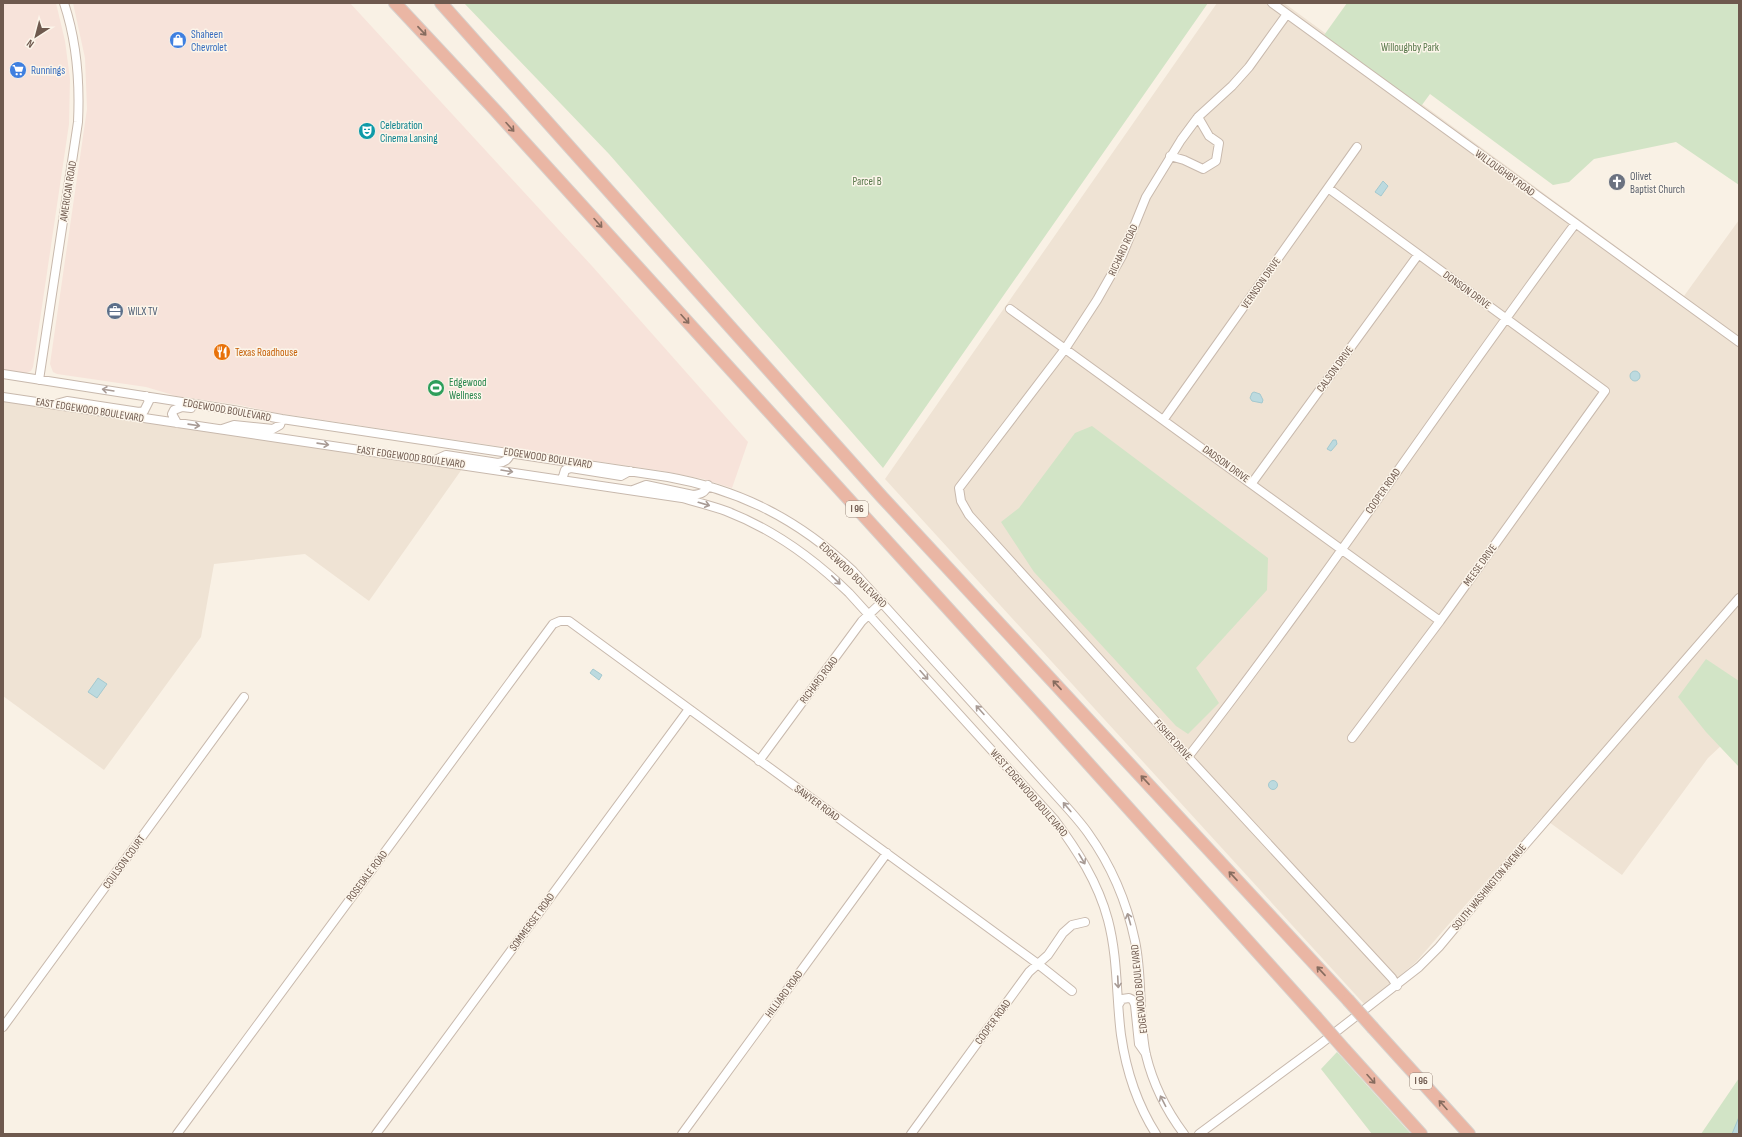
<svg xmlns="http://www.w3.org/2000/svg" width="1742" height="1137" font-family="'Sofia Sans Condensed',sans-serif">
  <rect width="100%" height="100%" fill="#f9f1e5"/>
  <!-- residential -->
  <path fill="#efe3d4" d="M1217 3H1284L1684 296 1739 220V729L1708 758 1622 875 1542 817 1416 962 1365 1005 885 479Z
    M3 401 340 451 462 469 369 601 305 554 214 564 201 637 104 770 3 696Z"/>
  <!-- commercial -->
  <path fill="#f7e3da" d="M3 3H56L65 41 70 79 69 124 33 367 31 371 26 373 3 370Z
    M73 3H350L592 266 748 442 732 488 703 479 663 471 277 413 240 405 176 396 146 387 57 374 53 372 50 364 87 109 85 58Z"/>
  <!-- green -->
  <path fill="#d2e4c6" d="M464 3H1208L883 468 609 154Z
    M1347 3H1739V185L1676 142 1594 159 1569 182 1553 185 1430 94 1419 109 1322 38Z
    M1092 426 1268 558 1267 590 1196 668 1219 703 1188 734 1176 726 1034 572 1001 522 1019 508 1075 433Z
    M1706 659 1739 681V767L1706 732 1678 697Z
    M1337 1052 1411 1134H1372L1321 1069Z
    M1739 1078V1134H1701Z"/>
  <!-- water -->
  <path fill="#bcdadf" stroke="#a4c9cf" d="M1383 181 1388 186 1381 196 1375 192Z
    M1630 376a5 5 0 1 1 10 0a5 5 0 1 1-10 0Z
    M1254 392 1260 394 1263 400 1262 403 1252 401 1250 398 1252 393Z
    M1333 440H1336L1337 444 1331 451 1327 449Z
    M593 669 602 675 599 680 590 673Z
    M98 678 107 684 97 698 88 692Z
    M1268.5 785a4.5 4.5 0 1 1 9 0a4.5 4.5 0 1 1-9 0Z
    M1739 1117V1134H1732Z"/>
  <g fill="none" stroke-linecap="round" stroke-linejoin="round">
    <!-- minor casing -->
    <g stroke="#c8b9ad" stroke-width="10">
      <path id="minor" d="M1272 3 1739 342
        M1287 14 1249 67 1232 86 1198 117 1181 140 1146 197 1122 256 1097 300 1065 349 959 488 961 501 969 515 1188 757 1392 978 1397 986
        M1170 156 1184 160 1203 169 1216 161 1219 143 1209 136 1198 117
        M1328 188 1605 391 1440 621 1352 738
        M1010 309 1440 621
        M3 374 233 410 282 419 668 477C741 490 799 520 853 571L1063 803C1072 813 1081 823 1088 833 1111 865 1127 903 1135 941 1143 978 1138 1018 1146 1055 1153 1084 1166 1110 1184 1134
        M39 380 78 122C80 81 77 42 64 3
        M3 397 682 498C696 502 712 506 726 511 773 529 813 558 849 593L1054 819C1077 850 1098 882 1108 920 1118 958 1116 996 1121 1035 1126 1070 1137 1104 1156 1134
        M56 404 67 401 139 412 144 411 149 401 146 396
        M1164 419 1357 147
        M177 423 172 414 174 410 182 407 191 408
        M222 429 234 425 273 429 280 425 282 419
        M435 460 446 455 498 463C505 462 508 460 511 453
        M562 480 565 470 571 468 621 476 630 471
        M1252 483 1418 255
        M633 490 646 485 693 495C701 494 705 493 708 485
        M1188 757C1323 584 1444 400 1575 224
        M759 761 862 621 882 602
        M1119 1004 1122 999 1129 998 1133 1000 1135 1005 1139 1044 1146 1054
        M3 1027 244 697
        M177 1134 553 624 560 621H569L1038 964 1072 991
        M376 1134 689 709
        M682 1134 887 853
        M911 1134 1029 972 1048 955 1063 933 1072 925 1085 922
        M1199 1134 1319 1045 1419 967 1439 947 1503 870 1739 598"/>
    </g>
    <!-- highway casing -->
    <g stroke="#d6d1cd" stroke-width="14">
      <path id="highway" d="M395 3 495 110 1042 712 1316 1017
        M441 3 882 497 1348 1000
        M1373 1028 1469 1134
        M1345 1050 1421 1134"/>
    </g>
    <!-- minor -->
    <use href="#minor" stroke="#fff" stroke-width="8"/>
    <!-- highway -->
    <use href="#highway" stroke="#eab6a4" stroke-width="12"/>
    <!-- highway-bridge casing -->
    <g stroke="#d6d1cd" stroke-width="14" stroke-linecap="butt">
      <path id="highway-bridge" d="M1348 1000 1373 1028
        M1316 1017 1345 1050"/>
    </g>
    <!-- highway-bridge -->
    <use href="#highway-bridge" stroke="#eab6a4" stroke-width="12"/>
  </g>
  <!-- one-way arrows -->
  <defs><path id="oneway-shaft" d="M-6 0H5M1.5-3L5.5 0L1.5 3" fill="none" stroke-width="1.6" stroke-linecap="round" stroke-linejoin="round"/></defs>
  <g stroke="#876c5f">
    <use href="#oneway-shaft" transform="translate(422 31) rotate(47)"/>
    <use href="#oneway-shaft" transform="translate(510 127) rotate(48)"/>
    <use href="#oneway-shaft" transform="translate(598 223) rotate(48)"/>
    <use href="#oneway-shaft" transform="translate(685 319) rotate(48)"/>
    <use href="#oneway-shaft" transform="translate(1057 685) rotate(-133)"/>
    <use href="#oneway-shaft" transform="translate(1145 780) rotate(-133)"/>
    <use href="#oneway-shaft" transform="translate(1233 876) rotate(-133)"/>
    <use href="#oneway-shaft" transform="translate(1321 971) rotate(-133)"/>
    <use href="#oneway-shaft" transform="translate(1371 1079) rotate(48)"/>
    <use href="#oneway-shaft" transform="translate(1443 1105) rotate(-132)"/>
  </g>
  <g stroke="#a89b95">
    <use href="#oneway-shaft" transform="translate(108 390) rotate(-171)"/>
    <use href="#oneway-shaft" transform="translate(194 425) rotate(8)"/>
    <use href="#oneway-shaft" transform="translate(323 444) rotate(8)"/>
    <use href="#oneway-shaft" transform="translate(507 471) rotate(9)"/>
    <use href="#oneway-shaft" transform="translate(704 504) rotate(16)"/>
    <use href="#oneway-shaft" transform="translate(836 580) rotate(45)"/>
    <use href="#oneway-shaft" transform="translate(924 675) rotate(48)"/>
    <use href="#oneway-shaft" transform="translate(980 710) rotate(-132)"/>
    <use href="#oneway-shaft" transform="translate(1067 807) rotate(-130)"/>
    <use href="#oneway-shaft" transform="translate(1082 859) rotate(59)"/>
    <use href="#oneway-shaft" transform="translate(1129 919) rotate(-106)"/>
    <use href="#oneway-shaft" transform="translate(1118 982) rotate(87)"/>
    <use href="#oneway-shaft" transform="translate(1163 1101) rotate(-117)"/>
  </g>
  <!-- icons -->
  <defs>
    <g id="shop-disc" transform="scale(0.9)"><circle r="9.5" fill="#3f7fe0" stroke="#fcf5ea"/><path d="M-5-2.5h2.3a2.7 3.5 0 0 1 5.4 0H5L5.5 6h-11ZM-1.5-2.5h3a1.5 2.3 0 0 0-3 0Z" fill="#fff"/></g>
    <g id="supermarket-disc" transform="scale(0.9)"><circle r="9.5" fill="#3f7fe0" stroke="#fcf5ea"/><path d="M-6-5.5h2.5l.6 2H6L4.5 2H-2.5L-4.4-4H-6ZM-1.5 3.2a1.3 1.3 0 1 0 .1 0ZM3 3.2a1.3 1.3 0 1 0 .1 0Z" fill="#fff"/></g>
    <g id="theatre-disc" transform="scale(0.9)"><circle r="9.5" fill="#0f9aa8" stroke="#fcf5ea"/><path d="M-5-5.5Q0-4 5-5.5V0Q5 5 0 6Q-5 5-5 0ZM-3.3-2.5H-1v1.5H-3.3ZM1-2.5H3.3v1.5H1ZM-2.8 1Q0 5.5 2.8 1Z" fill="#fff"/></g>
    <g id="church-disc" transform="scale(0.9)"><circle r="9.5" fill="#6b7280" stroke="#fcf5ea"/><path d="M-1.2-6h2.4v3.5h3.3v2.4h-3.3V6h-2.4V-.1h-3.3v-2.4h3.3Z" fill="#fff"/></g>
    <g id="office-disc" transform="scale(0.9)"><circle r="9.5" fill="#5c6f8a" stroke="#fcf5ea"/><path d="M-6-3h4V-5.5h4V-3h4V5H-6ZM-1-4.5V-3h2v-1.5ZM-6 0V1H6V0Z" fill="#fff"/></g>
    <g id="restaurant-disc" transform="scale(0.9)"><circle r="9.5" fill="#e8710a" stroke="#fcf5ea"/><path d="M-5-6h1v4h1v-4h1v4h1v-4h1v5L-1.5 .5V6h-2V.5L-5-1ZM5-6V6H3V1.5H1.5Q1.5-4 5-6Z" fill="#fff"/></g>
    <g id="stadium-disc" transform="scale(0.9)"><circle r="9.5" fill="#2e9e5b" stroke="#fcf5ea"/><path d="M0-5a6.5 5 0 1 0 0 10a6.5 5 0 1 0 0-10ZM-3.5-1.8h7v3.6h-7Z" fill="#fff"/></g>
  </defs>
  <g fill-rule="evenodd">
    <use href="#shop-disc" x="178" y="40"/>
    <use href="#supermarket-disc" x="18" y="70"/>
    <use href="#theatre-disc" x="367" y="131"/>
    <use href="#church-disc" x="1617" y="182"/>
    <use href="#office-disc" x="115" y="311"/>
    <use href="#restaurant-disc" x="222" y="352"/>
    <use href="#stadium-disc" x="436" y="388"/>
  </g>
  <g text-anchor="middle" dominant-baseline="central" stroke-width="3" stroke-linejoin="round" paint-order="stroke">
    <!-- shield labels -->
    <g fill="#fcf5ea" stroke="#99887d" stroke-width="1">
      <rect x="846" y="501" width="22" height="16" rx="3"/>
      <rect x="1410" y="1073" width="22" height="16" rx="3"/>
    </g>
    <g font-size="10" font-weight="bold" fill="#6e594e">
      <text x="857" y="509">I 96</text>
      <text x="1421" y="1081">I 96</text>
    </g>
    <!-- shop labels -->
    <g font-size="11" fill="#366cbe" stroke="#fcf5ea" text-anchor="start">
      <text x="191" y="34">Shaheen<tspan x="191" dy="13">Chevrolet</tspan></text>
      <text x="31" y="70">Runnings</text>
    </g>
    <!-- park labels -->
    <g font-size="11" fill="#58784b" stroke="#fcf5ea">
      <text x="1410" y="47">Willoughby Park</text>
      <text x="867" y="181">Parcel B</text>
    </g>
    <!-- culture labels -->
    <g font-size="11" fill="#0d838f" stroke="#fcf5ea" text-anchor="start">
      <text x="380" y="125">Celebration<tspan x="380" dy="13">Cinema Lansing</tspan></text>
    </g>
    <!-- street labels -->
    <g font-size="11" fill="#6e594e" stroke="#fcf5ea">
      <text transform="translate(1505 173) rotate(36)">WILLOUGHBY ROAD</text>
      <text transform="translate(68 191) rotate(-81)">AMERICAN ROAD</text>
      <text transform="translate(1123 250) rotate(-65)">RICHARD ROAD</text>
      <text transform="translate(1261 283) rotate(-55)">VERNSON DRIVE</text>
      <text transform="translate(1467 290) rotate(36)">DONSON DRIVE</text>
      <text transform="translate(1335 369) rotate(-54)">CALSON DRIVE</text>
      <text transform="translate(90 410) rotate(9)">EAST EDGEWOOD BOULEVARD</text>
      <text transform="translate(227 410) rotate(10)">EDGEWOOD BOULEVARD</text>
      <text transform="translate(411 457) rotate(8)">EAST EDGEWOOD BOULEVARD</text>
      <text transform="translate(548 458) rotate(9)">EDGEWOOD BOULEVARD</text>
      <text transform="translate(1226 464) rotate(36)">DADSON DRIVE</text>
      <text transform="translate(1383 491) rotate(-55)">COOPER ROAD</text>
      <text transform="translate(1480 565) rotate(-54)">MEESE DRIVE</text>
      <text transform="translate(853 575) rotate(44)">EDGEWOOD BOULEVARD</text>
      <text transform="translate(819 680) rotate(-53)">RICHARD ROAD</text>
      <text transform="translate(1173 740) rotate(48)">FISHER DRIVE</text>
      <text transform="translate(1029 793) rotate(49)">WEST EDGEWOOD BOULEVARD</text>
      <text transform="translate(817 803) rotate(36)">SAWYER ROAD</text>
      <text transform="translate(124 862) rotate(-54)">COULSON COURT</text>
      <text transform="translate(367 876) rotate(-53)">ROSEDALE ROAD</text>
      <text transform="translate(1489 887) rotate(-50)">SOUTH WASHINGTON AVENUE</text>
      <text transform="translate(532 922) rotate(-54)">SOMMERSET ROAD</text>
      <text transform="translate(1139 989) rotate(-96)">EDGEWOOD BOULEVARD</text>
      <text transform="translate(784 994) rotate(-54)">HILLIARD ROAD</text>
      <text transform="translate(993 1022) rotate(-54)">COOPER ROAD</text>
    </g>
    <!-- worship labels -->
    <g font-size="11" fill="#5b616d" stroke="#fcf5ea" text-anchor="start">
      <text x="1630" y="176">Olivet<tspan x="1630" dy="13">Baptist Church</tspan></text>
    </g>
    <!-- service labels -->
    <g font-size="11" fill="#4e5e75" stroke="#fcf5ea" text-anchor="start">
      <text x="128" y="311">WILX TV</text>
    </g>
    <!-- food labels -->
    <g font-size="11" fill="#c56008" stroke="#fcf5ea" text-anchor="start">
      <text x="235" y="352">Texas Roadhouse</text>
    </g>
    <!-- leisure labels -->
    <g font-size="11" fill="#27864d" stroke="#fcf5ea" text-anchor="start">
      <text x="449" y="382">Edgewood<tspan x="449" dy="13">Wellness</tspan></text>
    </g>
  </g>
  <!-- border -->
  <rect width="1742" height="1137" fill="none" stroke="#6e594e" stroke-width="8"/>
  <!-- north arrow -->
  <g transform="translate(36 36) rotate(216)" stroke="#fcf5ea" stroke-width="3" paint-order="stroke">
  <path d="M0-3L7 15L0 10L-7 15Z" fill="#6e594e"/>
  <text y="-6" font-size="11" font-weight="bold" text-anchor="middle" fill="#6e594e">N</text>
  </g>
</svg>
